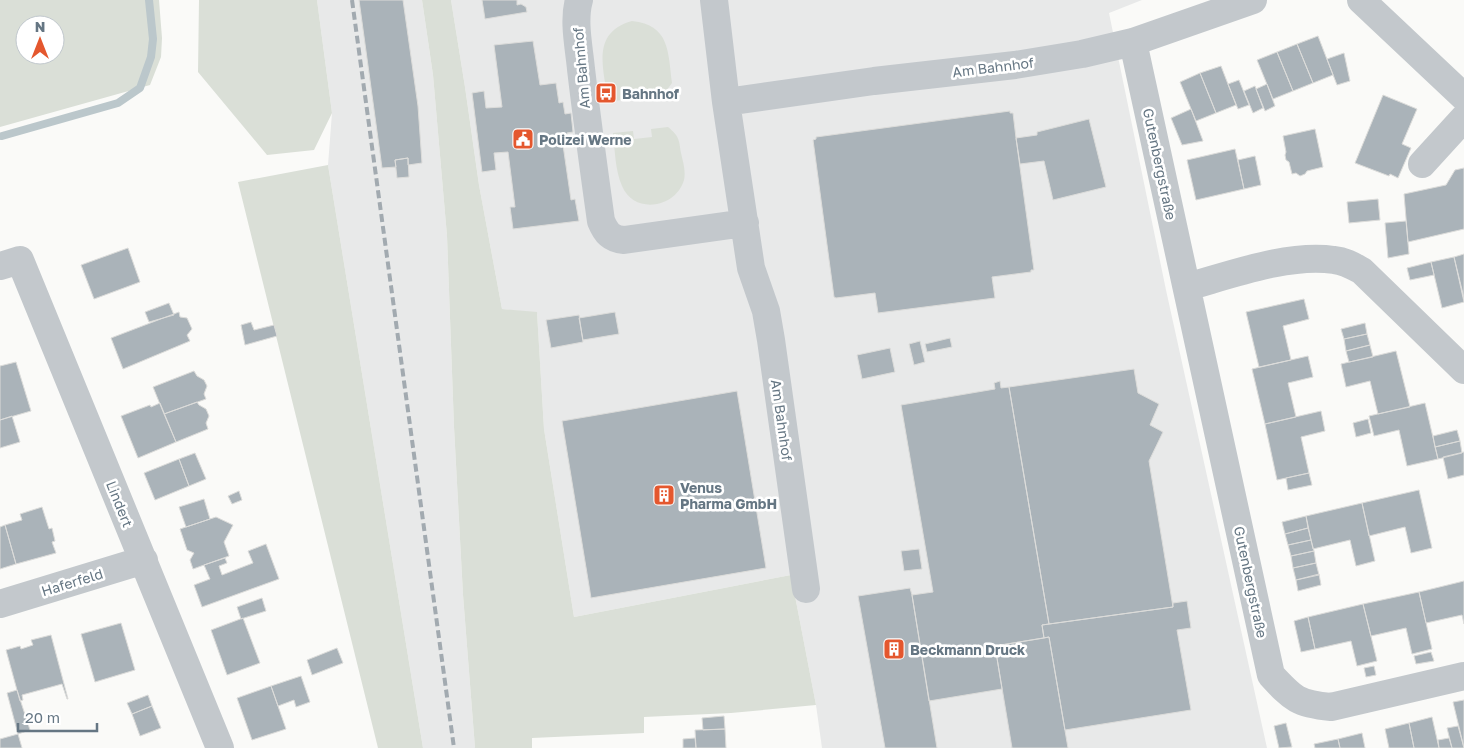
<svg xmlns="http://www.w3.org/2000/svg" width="1464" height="748" font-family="'Golos Text',sans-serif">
  <rect width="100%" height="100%" fill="#fafaf8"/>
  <!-- built -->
  <path fill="#e8e9e9" d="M317 0H422L433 75 447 236 454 427 463 595 475 748H423L328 165 332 113Z
    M451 0H1142L1109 13 1166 290 1267 748H822L816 705 791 575 574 617 544 429 537 313 502 309 479 185 465 87Z"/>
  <!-- green -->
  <path fill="#dadfd7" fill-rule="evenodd" d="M0 0H159L162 38 161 57 150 85 0 127ZM25 25H55V55H25Z
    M199 0H317L332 113 314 150 267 155 198 72Z
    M422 0H451L465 87 479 185 502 309 537 312 544 429 574 617 791 575 816 705 731 713 644 717V733L532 738V748H475L463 595 454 427 447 236 433 75Z
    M632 21C670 25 668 52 672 83L663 95 647 96 646 88 628 90V99L608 102C604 69 590 33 632 21Z
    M668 127C679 136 679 139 681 153 683 162 686 171 684 180 676 208 634 215 622 186 615 170 615 150 613 133L633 131 634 139 652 137 651 129Z
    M328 165 423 748H378L238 182Z"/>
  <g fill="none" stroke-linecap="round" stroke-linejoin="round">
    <!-- stream -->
    <path stroke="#bbc7cb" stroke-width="8" d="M2 136 118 103 140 88 151 57 153 39 149 0"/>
  </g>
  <!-- building -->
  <path fill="#aab3b9" stroke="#dcdcda" d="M359 0H403L418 106 422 163 408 165V158L395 160 396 167 382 168Z
    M482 0H517V5L521 4 526 7 527 12 485 19Z
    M1318 36 1333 75 1313 83 1297 44Z
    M533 41 540 85 556 83 559 103 563 102 565 114 571 113 573 132 567 133 568 144 563 145 571 200 575 199 579 221 513 229 510 207H515L508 152 494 153 496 170 482 172 472 93 484 91 486 108 502 107 494 45Z
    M1297 44 1313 83 1293 91 1277 52Z
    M1277 52 1293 91 1273 99 1257 60Z
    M1344 53 1350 81 1337 85 1327 59Z
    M1221 66 1236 105 1216 113 1200 73Z
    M1200 73 1216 113 1196 121 1180 82Z
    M1239 80 1249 105 1238 109 1228 84Z
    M1267 84 1275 106 1265 111 1256 89Z
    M1255 86 1263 108 1253 113 1244 91Z
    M1383 95 1417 109 1402 144 1411 148 1398 178 1390 174 1389 176 1355 163Z
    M1191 109 1203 141 1182 145 1171 118Z
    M1010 111V113H1013L1016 138 1034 270H1031V272L992 277 995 298 878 313 875 293 836 298 834 297 813 140 816 139V137Z
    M1089 119 1106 187 1053 200 1044 161 1020 164 1016 138 1037 135V132Z
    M1315 129 1323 167 1307 171 1305 174 1300 176 1296 173 1292 174 1289 162 1286 160 1285 155 1286 152 1283 136Z
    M1235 149 1244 189 1196 200 1187 160Z
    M1255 156 1261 185 1244 189 1238 160Z
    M408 158 409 177 397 178 395 160Z
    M1464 168V229L1408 242 1404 194 1446 185 1455 170Z
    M1378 199 1380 220 1349 223 1347 202Z
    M1406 221 1409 254 1388 258 1385 223Z
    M128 248 140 282 94 299 81 265Z
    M1464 254V298L1454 257Z
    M1454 257 1464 302 1442 308 1431 262Z
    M1431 262 1434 275 1410 280 1407 268Z
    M1304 299 1309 319 1283 326 1291 360 1259 367 1246 312Z
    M169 303 174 315 149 322 145 312Z
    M179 312 180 317 187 318 192 329 187 335 190 341 123 369 111 338Z
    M615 312 619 334 583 340 579 318Z
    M579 315 583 342 551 348 546 320Z
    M251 322 254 330 274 325 277 336 245 345 241 325Z
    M1365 323 1367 334 1344 339 1341 329Z
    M1367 334 1370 345 1346 351 1344 339Z
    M950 338 952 347 927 352 925 344Z
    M920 341 925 362 914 365 909 344Z
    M1370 345 1373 357 1349 362 1346 351Z
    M890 348 895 372 862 379 857 355Z
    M1396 351 1410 407 1378 414 1370 381 1346 387 1341 364Z
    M1308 356 1313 377 1288 383 1296 417 1265 424 1252 369Z
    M16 362 31 411 0 420V366Z
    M1134 369 1138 393 1159 404 1150 425 1163 432 1149 461 1173 607 1049 624 1009 387Z
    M194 371 197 376 204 380 207 386 204 394 206 399 164 414 153 387Z
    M1000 381 1001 388 1009 387 1049 624 1042 625 1044 638 995 646 1002 689 929 701 912 595 933 592 901 405 995 389 994 383Z
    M737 391 766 568 591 598 562 421Z
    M197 402 199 405 206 409 209 416 206 423 208 429 176 442 164 414Z
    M160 403 176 442 138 458 121 416 150 405 151 407Z
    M1425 403 1438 459 1407 466 1399 430 1374 436 1369 416Z
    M1321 411 1325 431 1301 437 1309 473 1277 480 1265 424Z
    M12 416 20 442 0 448V420Z
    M1368 419 1371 433 1356 437 1353 423Z
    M1457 430 1460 441 1435 447 1433 436Z
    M1460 441 1462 453 1438 459 1435 447Z
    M1464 452V475L1448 479 1443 457Z
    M195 453 206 479 189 486 179 459Z
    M179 459 189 486 155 500 144 473Z
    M1309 473 1312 485 1288 490 1286 478Z
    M1419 490 1432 548 1411 553 1405 527 1369 536 1362 503Z
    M239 491 242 500 232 504 228 496Z
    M204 499 210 519 186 527 179 507Z
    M1362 503 1375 561 1356 566 1350 540 1313 549 1306 516Z
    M42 507 49 529 52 528 55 541 52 542 56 553 16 564 5 525 22 520 20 514Z
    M1306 516 1308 528 1285 534 1282 522Z
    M216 517 233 525 224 542 229 556 193 569 190 560 194 553 187 550 180 529Z
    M5 525 16 564 0 569V527Z
    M1308 528 1311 540 1288 545 1285 534Z
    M1311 540 1314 551 1291 556 1288 545Z
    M266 544 279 579 202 607 194 585 210 579 204 565 225 558 227 563 219 566 222 575 253 563 248 551Z
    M919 549 922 569 904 571 901 551Z
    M1314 551 1316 563 1293 568 1291 556Z
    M1316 563 1319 575 1296 580 1293 568Z
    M1319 574 1321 585 1298 591 1296 580Z
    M1464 581V624L1462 615 1426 623 1419 592Z
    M910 588 912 595 937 748H885L858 596Z
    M1419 592 1432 649 1412 654 1406 628 1371 636 1363 604Z
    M262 598 266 611 241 619 237 607Z
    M1187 601 1191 628 1177 630 1191 710 1065 730 1049 637 1044 638 1042 625 1173 607V603Z
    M1363 604 1377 661 1357 666 1351 641 1315 649 1308 617Z
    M1308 617 1315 649 1301 652 1294 621Z
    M243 618 260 663 227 675 211 630Z
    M121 623 135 670 95 682 81 634Z
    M51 635 68 699H67L62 684 22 695 23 700 20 701 6 650 20 646 21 649 33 645 31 640Z
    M1049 637 1068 748H1012L995 646Z
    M337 648 343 663 312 675 307 660Z
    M1431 652 1434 661 1416 664 1414 656Z
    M1374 666 1376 675 1366 677 1364 668Z
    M301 676 310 702 296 707 294 700 278 706 271 686Z
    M271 686 286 729 252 740 237 698Z
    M17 690 30 730 18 734 7 693Z
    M148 695 152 706 132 714 127 703Z
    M1464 700V748L1453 702Z
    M152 706 161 728 140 736 132 714Z
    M724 716 725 729 703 730 702 718Z
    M1432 717 1439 748H1414L1409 723Z
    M1286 723 1292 747 1279 748 1274 726Z
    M1409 723 1414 748H1389L1385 729Z
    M1458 726 1464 748H1452L1447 728Z
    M725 729 726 748H696L695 730Z
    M1362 733 1365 748H1340L1338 739Z
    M18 734 22 748H0V739Z
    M695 738 696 748H683V739Z
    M1449 738 1452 748H1439L1438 740Z
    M1338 739 1340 748H1315L1314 744Z"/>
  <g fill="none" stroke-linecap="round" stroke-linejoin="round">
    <!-- minor -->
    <path stroke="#c3c8cc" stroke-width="28" d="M579 0C573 21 579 47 581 69 587 120 594 171 601 221 606 233 611 239 624 240L745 223
      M714 0 726 102 751 268 766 311 771 340 806 589
      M1361 0 1464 97
      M1133 42 1271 675C1293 699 1298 704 1331 707L1464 676
      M726 102 874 81 1015 65 1082 54 1133 42 1253 0
      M1422 164 1464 118
      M0 266 20 260 220 748
      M1187 287C1230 275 1290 253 1334 260 1345 261 1353 266 1362 271L1464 370
      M0 604 144 560"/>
    <!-- rail -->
    <path stroke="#a2aab0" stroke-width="4" stroke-dasharray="8 4" stroke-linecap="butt" d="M352 0 454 748"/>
  </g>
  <!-- icons -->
  <defs>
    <g id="bus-square" transform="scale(1.125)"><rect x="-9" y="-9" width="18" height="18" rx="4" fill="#e4572e" stroke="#fff"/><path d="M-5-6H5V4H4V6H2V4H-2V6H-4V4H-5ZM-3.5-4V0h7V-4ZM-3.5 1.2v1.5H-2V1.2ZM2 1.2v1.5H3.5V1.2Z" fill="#fff"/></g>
    <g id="civic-square" transform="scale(1.125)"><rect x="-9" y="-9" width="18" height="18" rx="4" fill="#e4572e" stroke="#fff"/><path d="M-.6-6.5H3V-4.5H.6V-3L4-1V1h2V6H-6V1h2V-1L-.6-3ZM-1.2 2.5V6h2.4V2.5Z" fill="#fff"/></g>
    <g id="building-square" transform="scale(1.125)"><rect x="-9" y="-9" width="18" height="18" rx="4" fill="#e4572e" stroke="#fff"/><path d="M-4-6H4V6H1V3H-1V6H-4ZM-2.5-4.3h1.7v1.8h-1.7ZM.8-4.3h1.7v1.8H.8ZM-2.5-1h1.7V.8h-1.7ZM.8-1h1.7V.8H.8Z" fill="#fff"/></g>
  </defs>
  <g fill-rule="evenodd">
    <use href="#bus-square" x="606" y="93"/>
    <use href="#civic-square" x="523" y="139"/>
    <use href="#building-square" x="664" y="495"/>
    <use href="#building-square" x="894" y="649"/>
  </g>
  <g text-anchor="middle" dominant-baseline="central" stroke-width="5" stroke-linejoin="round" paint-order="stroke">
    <!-- street labels -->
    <g font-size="14" fill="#657683" stroke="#fff">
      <text transform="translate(993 67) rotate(-7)">Am Bahnhof</text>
      <text transform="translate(581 68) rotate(-95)">Am Bahnhof</text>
      <text transform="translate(1160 164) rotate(78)">Gutenbergstraße</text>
      <text transform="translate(782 420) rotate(82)">Am Bahnhof</text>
      <text transform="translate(120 504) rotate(68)">Lindert</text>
      <text transform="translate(72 582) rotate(-17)">Haferfeld</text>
      <text transform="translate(1251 582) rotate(78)">Gutenbergstraße</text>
    </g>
    <!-- poi labels -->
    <g font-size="14" font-weight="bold" fill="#657683" stroke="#fff" text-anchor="start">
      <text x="622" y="93">Bahnhof</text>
      <text x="539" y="139">Polizei Werne</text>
      <text x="680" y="487">Venus<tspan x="680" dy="16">Pharma GmbH</tspan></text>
      <text x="910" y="649">Beckmann Druck</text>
    </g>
  </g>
  <!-- north arrow -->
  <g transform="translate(40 40)"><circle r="24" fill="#ffffff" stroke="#c1c8cd"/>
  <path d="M0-4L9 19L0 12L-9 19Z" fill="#e4572e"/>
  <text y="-8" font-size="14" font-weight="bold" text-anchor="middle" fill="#657683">N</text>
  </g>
  <!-- scale -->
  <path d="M18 723v8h79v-8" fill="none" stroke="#657683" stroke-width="2.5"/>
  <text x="25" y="723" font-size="15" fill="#657683" stroke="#ffffff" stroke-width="4" paint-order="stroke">20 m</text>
</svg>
